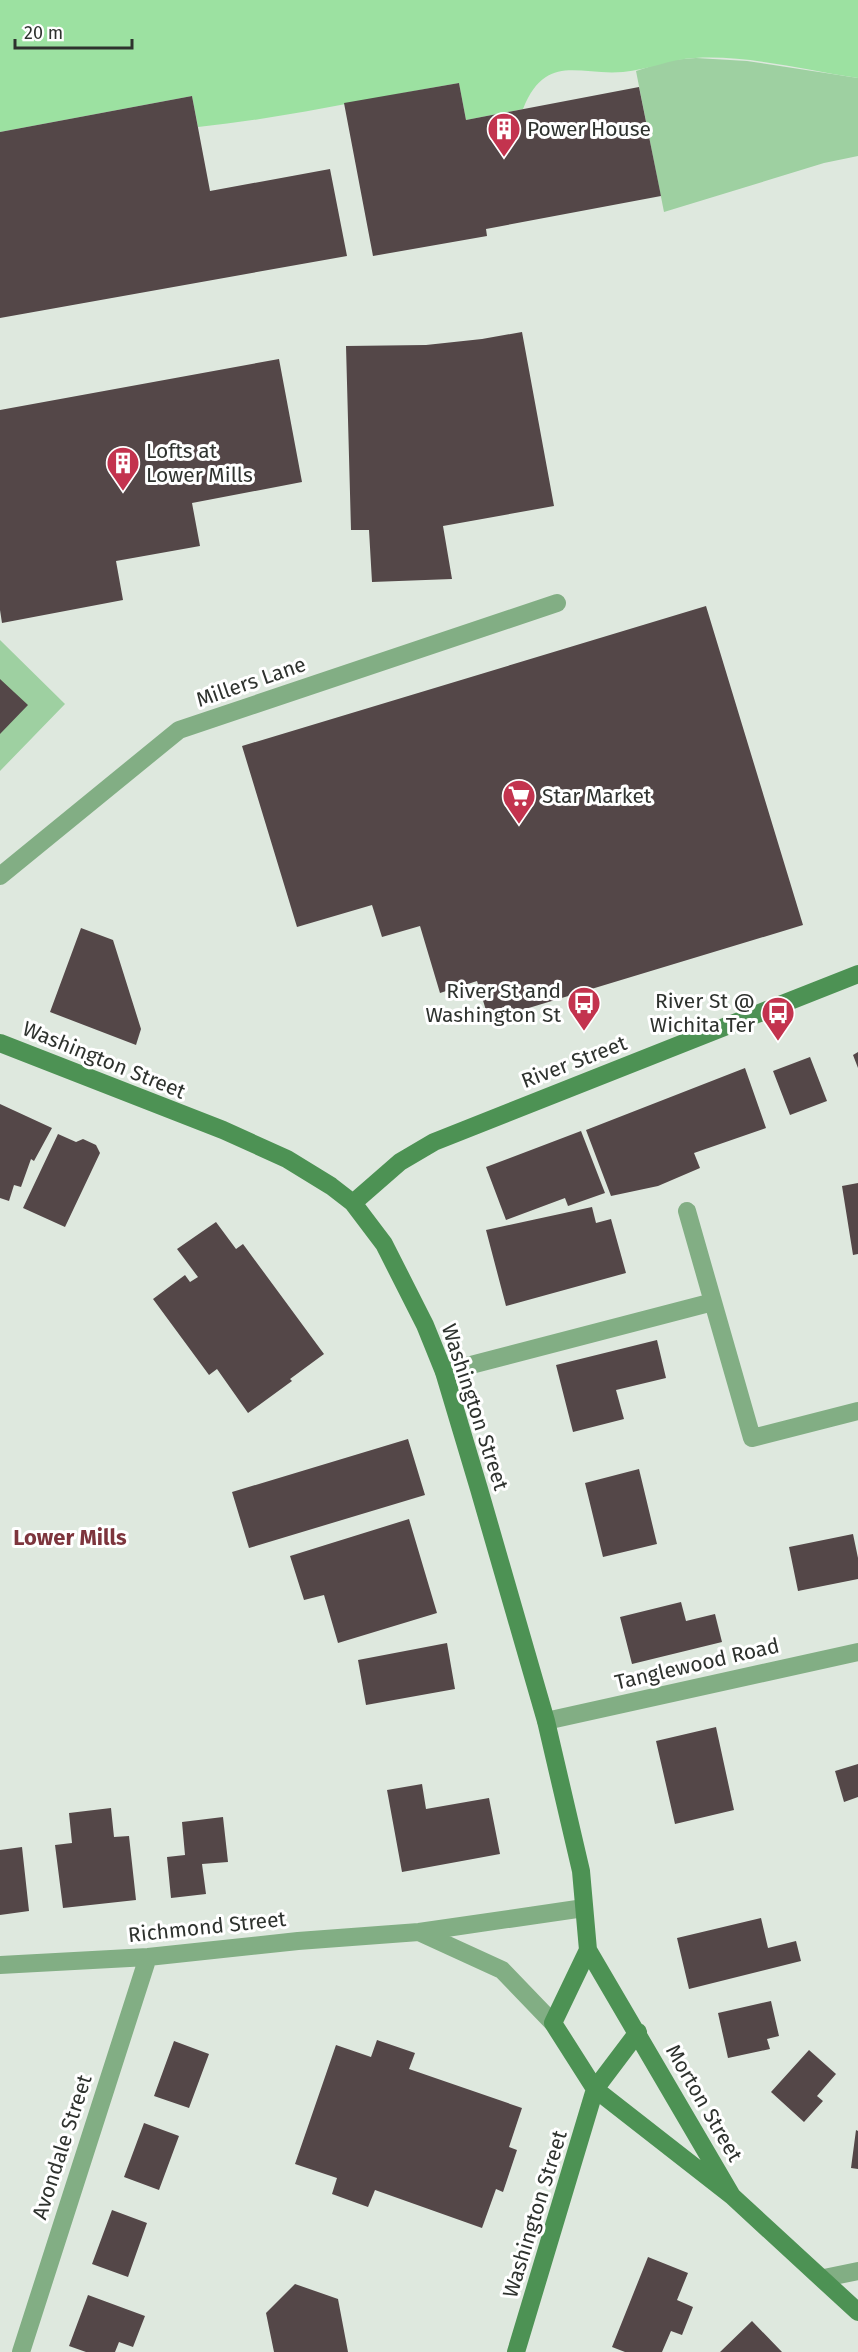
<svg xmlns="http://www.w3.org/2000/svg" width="858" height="2352" font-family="'Fira Sans',sans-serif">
  <rect width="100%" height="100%" fill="#dee8de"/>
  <!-- green -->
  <path fill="#9ed0a1" d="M696 58 747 61 858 78V156L824 163 664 212 636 71 670 60Z
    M0 640 65 704 0 771Z"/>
  <!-- water -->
  <path fill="#9ce1a1" d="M0 0H858V78C805 70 749 55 695 58 670 59 648 70 623 72 579 76 546 52 523 109L466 120 459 83C372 98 286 118 198 127L192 96 0 132Z"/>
  <!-- building -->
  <path fill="#544748" d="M459 83 466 120 639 87 661 196 486 229 487 236 373 256 344 103Z
    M192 96 210 191 330 169 347 256 0 318V132Z
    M522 332 554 506 443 526 452 579 372 582 369 530H351L346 346 426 345 482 339Z
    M279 359 302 482 192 503 200 546 116 561 123 600 2 623 0 610V410Z
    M706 606 803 925 489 1020 477 981 440 993 420 926 382 937 372 905 297 927 242 746Z
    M0 679 28 705 0 734Z
    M81 928 113 940 141 1029 136 1045 50 1012Z
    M858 1052V1068L853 1055Z
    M810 1057 827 1101 790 1115 773 1071Z
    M745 1068 766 1128 694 1153 700 1168 658 1186 611 1196 586 1130Z
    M0 1104 52 1128 34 1161 31 1159 21 1187 14 1185 9 1201 0 1198Z
    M581 1131 605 1193 568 1206 565 1198 506 1220 486 1167Z
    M58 1134 76 1142 83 1139 96 1145 100 1153 65 1227 23 1208Z
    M858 1183V1254L853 1255 842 1186Z
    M592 1207 596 1223 611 1219 626 1273 506 1306 486 1230Z
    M216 1222 236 1249 243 1244 324 1354 290 1379 292 1381 248 1413 217 1369 209 1375 153 1299 185 1275 190 1282 198 1277 177 1249Z
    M657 1340 666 1378 616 1390 624 1419 573 1432 556 1365Z
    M408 1439 425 1495 249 1548 232 1492Z
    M639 1469 657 1544 603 1557 585 1483Z
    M409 1519 437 1613 338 1643 324 1595 304 1600 290 1556Z
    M853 1534 858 1558V1579L798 1591 789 1547Z
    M681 1602 686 1621 715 1614 722 1642 632 1664 620 1617Z
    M447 1643 455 1689 366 1705 358 1660Z
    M716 1727 734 1810 675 1824 656 1741Z
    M858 1764V1797L844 1802 835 1771Z
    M422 1784 426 1809 489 1798 500 1854 402 1872 387 1790Z
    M111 1808 114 1837 129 1836 136 1900 63 1908 55 1845 72 1843 69 1813Z
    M223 1817 228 1862 202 1864 206 1894 171 1898 167 1857 185 1855 182 1822Z
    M22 1847 29 1911 0 1915V1850Z
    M761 1918 768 1948 796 1941 801 1961 689 1989 677 1938Z
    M771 2001 779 2036 767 2039 770 2049 728 2058 718 2013Z
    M377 2040 415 2053 409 2069 522 2108 509 2147 517 2150 503 2192 496 2189 482 2228 375 2190 368 2207 332 2194 337 2178 295 2164 336 2045 371 2057Z
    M174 2041 209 2054 189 2108 154 2096Z
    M809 2050 836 2074 817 2096 823 2101 804 2122 771 2092Z
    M144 2123 179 2136 159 2190 124 2177Z
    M856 2130 858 2131V2169L851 2168Z
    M112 2210 147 2223 128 2277 92 2264Z
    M648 2257 688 2273 677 2300 693 2307 682 2335 671 2331 662 2352H625L612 2347Z
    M295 2284 338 2299 348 2352H274L266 2313Z
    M88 2295 145 2316 133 2347 119 2342 115 2352H86L69 2346Z
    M752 2321 782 2352H720Z"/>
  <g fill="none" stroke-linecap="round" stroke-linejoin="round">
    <!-- lane -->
    <path stroke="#82ae84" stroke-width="18" d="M687 1211 713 1302
      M444 1372 713 1302 752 1438 858 1411"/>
    <!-- street -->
    <path stroke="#82ae84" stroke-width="18" d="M0 876 179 730 557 603
      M546 1721 858 1652
      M419 1932 502 1970 553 2023
      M0 1965 148 1957 298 1941 419 1932 584 1908
      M824 2278 858 2271
      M21 2352 148 1957"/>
    <!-- secondary -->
    <path stroke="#4d9254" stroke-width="18" d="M0 1043 223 1130 287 1159 331 1186 353 1203 384 1244 425 1325 444 1372 479 1489 546 1721 581 1871 588 1950 732 2196
      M353 1203 400 1162 434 1142 858 974
      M588 1950 553 2023 595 2089 732 2196 858 2312
      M516 2352 595 2089 638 2032"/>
  </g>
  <!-- icons -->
  <defs>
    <g id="building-pin" transform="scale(1.725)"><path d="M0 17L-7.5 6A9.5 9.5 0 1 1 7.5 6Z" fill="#c3334e" stroke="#fff"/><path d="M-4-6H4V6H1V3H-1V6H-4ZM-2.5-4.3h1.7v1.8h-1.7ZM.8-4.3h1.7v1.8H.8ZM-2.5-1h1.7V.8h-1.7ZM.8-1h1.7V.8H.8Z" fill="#fff"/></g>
    <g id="supermarket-pin" transform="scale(1.725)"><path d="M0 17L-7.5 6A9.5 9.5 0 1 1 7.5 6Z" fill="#c3334e" stroke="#fff"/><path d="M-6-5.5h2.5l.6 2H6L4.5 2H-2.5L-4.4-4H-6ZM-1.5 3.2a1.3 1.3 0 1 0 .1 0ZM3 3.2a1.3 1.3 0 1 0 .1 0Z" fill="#fff"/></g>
    <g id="bus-pin" transform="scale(1.725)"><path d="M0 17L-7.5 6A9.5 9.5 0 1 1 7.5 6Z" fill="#c3334e" stroke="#fff"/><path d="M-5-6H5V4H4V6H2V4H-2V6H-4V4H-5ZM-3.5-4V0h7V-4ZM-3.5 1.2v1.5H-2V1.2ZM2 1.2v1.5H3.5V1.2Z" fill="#fff"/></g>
  </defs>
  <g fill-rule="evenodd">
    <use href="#building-pin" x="504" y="129"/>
    <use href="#building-pin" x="123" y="463"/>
    <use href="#supermarket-pin" x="519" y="796"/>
    <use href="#bus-pin" x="584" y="1003"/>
    <use href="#bus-pin" x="778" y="1013"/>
  </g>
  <g text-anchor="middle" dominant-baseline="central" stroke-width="6" stroke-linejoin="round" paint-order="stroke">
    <!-- poi labels -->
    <g font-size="21" fill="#2e322e" stroke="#fff" text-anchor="start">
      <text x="527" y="129">Power House</text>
      <text x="146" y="451">Lofts at<tspan x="146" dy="24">Lower Mills</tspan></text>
      <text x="542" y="796">Star Market</text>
      <text x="561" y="991" text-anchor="end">River St and<tspan x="561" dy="24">Washington St</tspan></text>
      <text x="755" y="1001" text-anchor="end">River St @<tspan x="755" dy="24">Wichita Ter</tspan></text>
    </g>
    <!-- street labels -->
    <g font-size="21" fill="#2e322e" stroke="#fff">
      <text transform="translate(251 682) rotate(-19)">Millers Lane</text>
      <text transform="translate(104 1060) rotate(22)">Washington Street</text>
      <text transform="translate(574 1062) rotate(-21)">River Street</text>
      <text transform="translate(475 1407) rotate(72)">Washington Street</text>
      <text transform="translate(697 1664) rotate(-13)">Tanglewood Road</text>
      <text transform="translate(207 1927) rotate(-6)">Richmond Street</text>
      <text transform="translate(704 2103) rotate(60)">Morton Street</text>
      <text transform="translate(62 2147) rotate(-72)">Avondale Street</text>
      <text transform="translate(535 2214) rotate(-73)">Washington Street</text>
    </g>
    <!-- neighbourhood labels -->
    <g font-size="22" font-weight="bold" fill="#7d353d" stroke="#fff">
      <text x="70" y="1537">Lower Mills</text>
    </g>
  </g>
  <!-- scale -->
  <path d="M15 39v9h117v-9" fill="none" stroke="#2e322e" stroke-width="3"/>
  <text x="24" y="39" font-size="18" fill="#2e322e" stroke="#ffffff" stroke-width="4.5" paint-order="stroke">20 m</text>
</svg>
